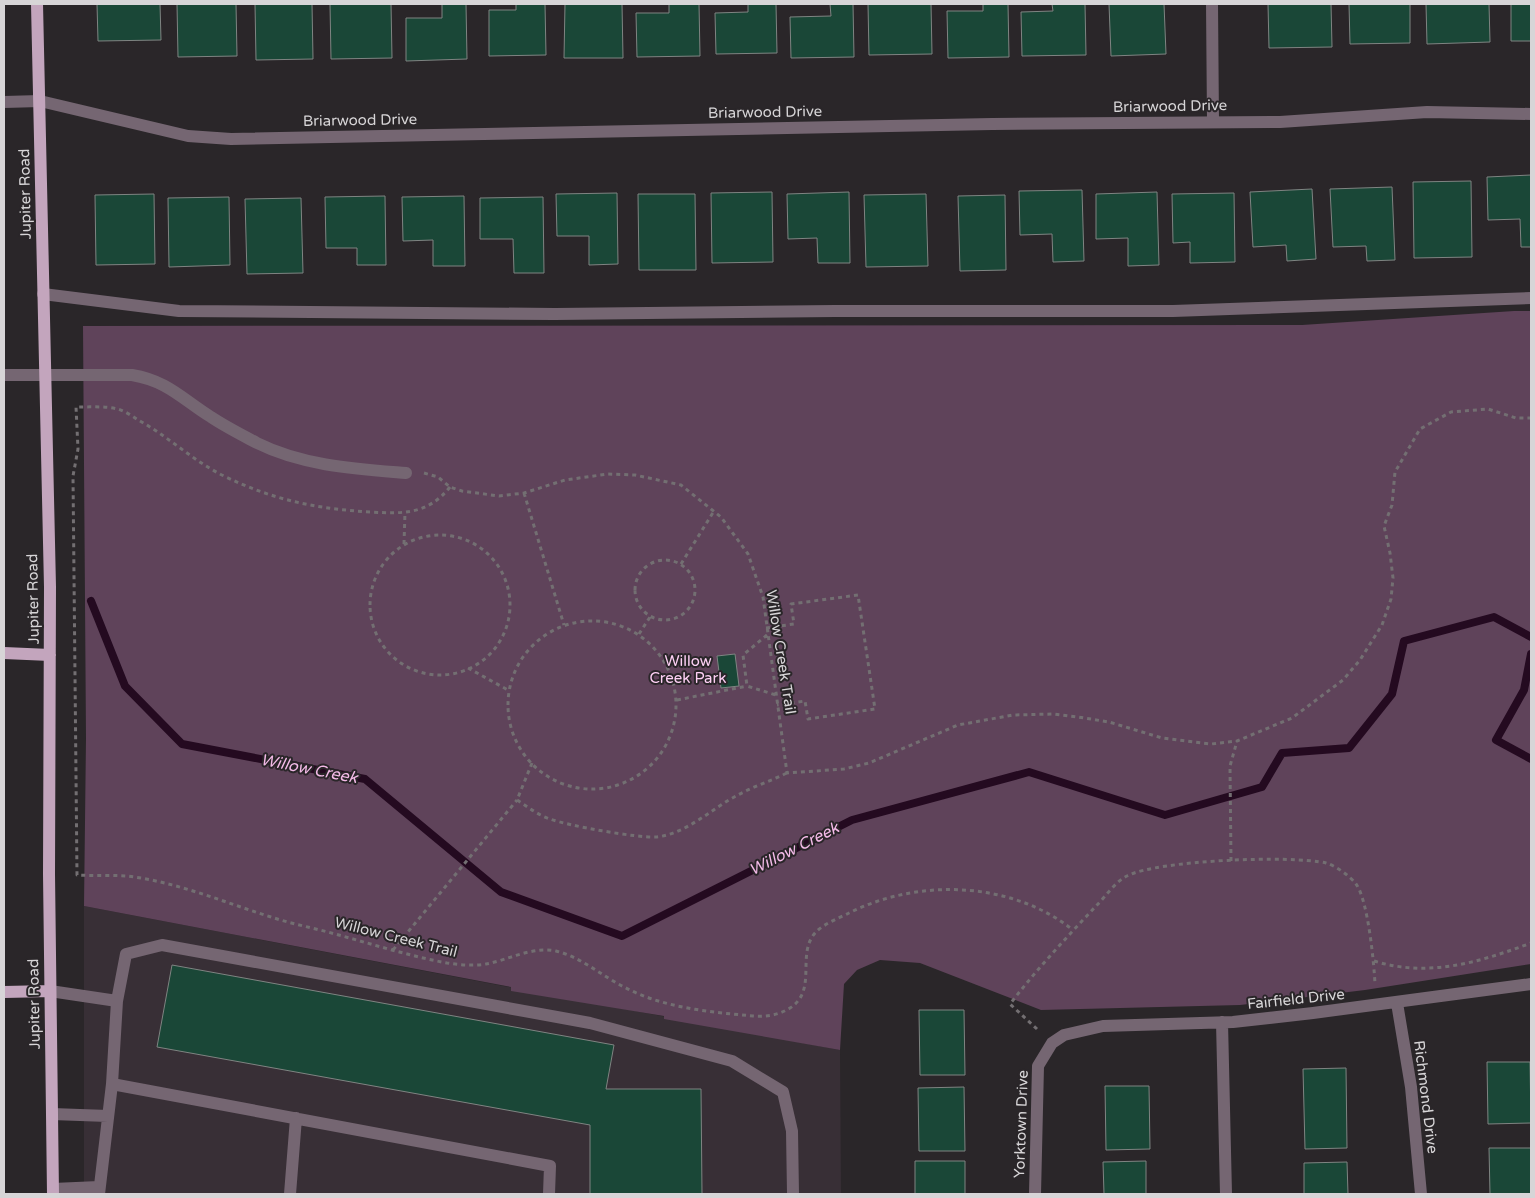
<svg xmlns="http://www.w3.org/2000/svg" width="1535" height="1198" font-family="'Varela Round',sans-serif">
  <rect width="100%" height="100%" fill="#2a2629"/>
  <!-- built -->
  <path fill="#382f36" d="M84 906 840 1050 841 1194H84Z"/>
  <!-- green -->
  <path fill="#5f435a" d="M1514 311H1531V964L1365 990 1240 1005 1041 1010 920 963 880 960 857 970 844 984 840 1050 664 1019V1016L511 991V987L84 906 86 738 83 326 1302 325Z"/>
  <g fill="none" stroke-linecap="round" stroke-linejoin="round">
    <!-- stream -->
    <path stroke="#240a20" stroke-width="8" d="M91 601 125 686 182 744 365 779 501 892 622 936 852 820 1029 772 1165 815 1262 787 1282 753 1349 748 1392 694 1404 641 1494 617 1531 637
      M1531 654 1524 690 1496 740 1531 759"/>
  </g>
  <!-- building -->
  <path fill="#1a4737" stroke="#7f8482" d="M97 4H160L161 40 98 41Z
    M177 4H236L237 56 178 57Z
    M255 4H312L313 59 256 60Z
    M330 4H391L392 58 331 59Z
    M442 4H466L467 59 406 61V18H442Z
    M516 4H545L546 55 489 56V10H516Z
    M565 4H622L623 58H564Z
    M669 4H699L700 56 637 57 636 13H669Z
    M748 4H776L777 53 716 54 715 13 748 12Z
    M830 4H853L854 57 791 58 790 17 831 16Z
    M868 4H931L932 54 869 55Z
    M983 4H1008L1009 57 948 58 947 11H983Z
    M1052 4H1085L1086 55 1022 56 1021 12 1053 11Z
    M1109 4H1164L1166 54 1111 56Z
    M1268 4H1331L1332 47 1269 48Z
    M1349 4H1410V43L1350 44Z
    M1426 4H1489L1490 42 1427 44Z
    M1511 4H1531V41H1511Z
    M1531 175V247H1521L1520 219 1488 220 1487 177Z
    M1471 181 1472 257 1414 258 1413 182Z
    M1392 187 1395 260 1367 261 1366 246 1333 247 1330 189Z
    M1312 189 1316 259 1287 261 1286 245 1253 247 1250 192Z
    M1082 190 1084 261 1053 262 1052 234 1020 235 1019 191Z
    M772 192 773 262 712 263 711 193Z
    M849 192 850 263H818L817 238 788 239 787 194Z
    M1157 192 1159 265 1128 266V238L1096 239V194Z
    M617 193 618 264 589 265V236H557L556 194Z
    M1234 193 1235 262 1190 263V242L1173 243 1172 194Z
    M154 194 155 264 96 265 95 195Z
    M638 194H695L696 270H639Z
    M926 194 928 266 866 267 864 195Z
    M1005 195 1006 270 960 271 958 196Z
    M385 196 386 265H357V248H326L325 197Z
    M464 196 465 266H433V240L403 241 402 197Z
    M229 197 230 265 169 267 168 198Z
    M543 197 544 273H514L513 239H480V198Z
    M301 198 303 273 247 274 245 199Z
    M735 654 739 686 721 688 717 656Z
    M172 965 614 1045 606 1089H701L702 1194H590V1125L157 1047Z
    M919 1010H964L965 1075H920Z
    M1487 1062H1530L1531 1123 1488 1124Z
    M1346 1068 1347 1148 1305 1149 1303 1069Z
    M1105 1086H1149L1150 1149 1106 1150Z
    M964 1087 965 1151H919L918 1088Z
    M1489 1148H1531V1194H1490Z
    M915 1161H965V1194H915Z
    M1146 1161V1194H1104L1103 1162Z
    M1347 1162 1348 1194H1304V1163Z"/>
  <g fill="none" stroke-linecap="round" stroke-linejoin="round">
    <!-- path -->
    <path stroke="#736f72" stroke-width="3" stroke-dasharray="4 4" stroke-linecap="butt" d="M424 473 438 477 450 487 462 491 499 496 524 493 565 480 608 474 635 475 681 485 721 517 748 554 763 597 787 773 844 769 869 763 958 725 1013 715 1054 714 1078 717 1109 722 1162 738 1211 744 1237 741 1292 718 1343 680 1360 660 1382 625 1391 599 1393 578 1390 553 1384 526 1392 505 1395 472 1420 429 1451 412 1488 409 1516 418H1531
      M450 487C428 514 405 514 371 512 317 509 273 500 224 476 193 461 168 436 138 420 132 416 125 411 118 409 105 406 90 407 76 407L78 449 73 476 77 875C94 876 111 875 127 876 177 882 223 902 271 917 292 924 314 928 335 934 372 944 409 956 447 963 460 965 474 966 486 964 508 960 533 946 556 951 581 957 602 976 624 987 663 1008 710 1012 753 1016 766 1017 779 1015 790 1008 818 990 796 955 815 933 823 924 839 918 849 913 919 878 1011 881 1073 930
      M524 493 564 625
      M370 605a70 70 0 1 1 140 0a70 70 0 1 1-140 0Z
      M404 544 405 512
      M635 590a30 30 0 1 1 60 0a30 30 0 1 1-60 0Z
      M681 564 714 511
      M508 705a84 84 0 1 1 168 0a84 84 0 1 1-168 0Z
      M766 628 794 624 791 604 858 595 875 709 808 719 805 701 777 705
      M639 634 650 617
      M767 635 743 655 747 686 776 695
      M468 668 508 690
      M677 700 747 686
      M532 763 517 800C528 807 538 815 550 819 569 826 637 838 656 837 687 834 712 808 738 795 754 786 771 781 787 773
      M1231 861 1230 766 1237 741
      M393 950 517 800
      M1374 961C1429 978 1480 962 1531 943
      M1037 1029 1010 1004C1037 969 1067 937 1097 905 1106 896 1116 881 1127 876 1157 860 1292 855 1326 863 1336 866 1350 876 1356 884 1368 900 1374 963 1375 984"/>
    <!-- minor -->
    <path stroke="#756672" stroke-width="12" d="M1212 4 1213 122
      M4 102 40 101 188 136 231 139 992 124 1280 122 1427 112 1531 114
      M43 294 179 311 555 314 835 311H1173L1531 298
      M4 375H132C168 381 182 399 211 417 226 427 242 435 257 443 303 466 357 469 406 473
      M50 991 117 1001 112 1084 99 1194
      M117 1001 126 954 162 945 590 1023 732 1061 783 1092 792 1131 793 1194
      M1397 1003 1411 1087 1421 1194
      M1222 1022 1226 1194
      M112 1084 550 1166 549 1194
      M52 1114 108 1116
      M53 1189 99 1187
      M290 1194 296 1118
      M1035 1194 1038 1066 1052 1043 1064 1035 1103 1026 1233 1022 1313 1013 1531 984"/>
    <!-- major -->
    <path stroke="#c3a5bd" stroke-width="12" d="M37 4 50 587 49 874 53 1194
      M4 653 50 655
      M4 992 50 991"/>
  </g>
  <g text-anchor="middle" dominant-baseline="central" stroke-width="4" stroke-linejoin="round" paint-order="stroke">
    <!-- street labels -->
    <g font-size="15" fill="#d7d5d7" stroke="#2a2629">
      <text transform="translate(1170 106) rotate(-1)">Briarwood Drive</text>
      <text transform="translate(765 112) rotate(-1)">Briarwood Drive</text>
      <text transform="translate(360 120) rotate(-1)">Briarwood Drive</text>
      <text transform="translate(25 194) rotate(-91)">Jupiter Road</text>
      <text transform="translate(33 599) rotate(-91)">Jupiter Road</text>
      <text transform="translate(781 652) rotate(81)">Willow Creek Trail</text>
      <text transform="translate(396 937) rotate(14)">Willow Creek Trail</text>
      <text transform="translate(1296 999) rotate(-6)">Fairfield Drive</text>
      <text transform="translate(34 1004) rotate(-91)">Jupiter Road</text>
      <text transform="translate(1426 1097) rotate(83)">Richmond Drive</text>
      <text transform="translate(1021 1124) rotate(-88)">Yorktown Drive</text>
    </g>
    <!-- park labels -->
    <g font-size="15" fill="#fed0f5" stroke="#2a2629">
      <text x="688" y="661">Willow<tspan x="688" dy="17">Creek Park</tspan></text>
    </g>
    <!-- water labels -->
    <g font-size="16" font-style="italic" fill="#f3bae7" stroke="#2a2629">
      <text transform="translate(309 769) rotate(11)">Willow Creek</text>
      <text transform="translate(794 849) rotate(-27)">Willow Creek</text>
    </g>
  </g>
  <!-- border -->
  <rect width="1535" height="1198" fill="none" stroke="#d7d5d7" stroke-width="10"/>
</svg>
